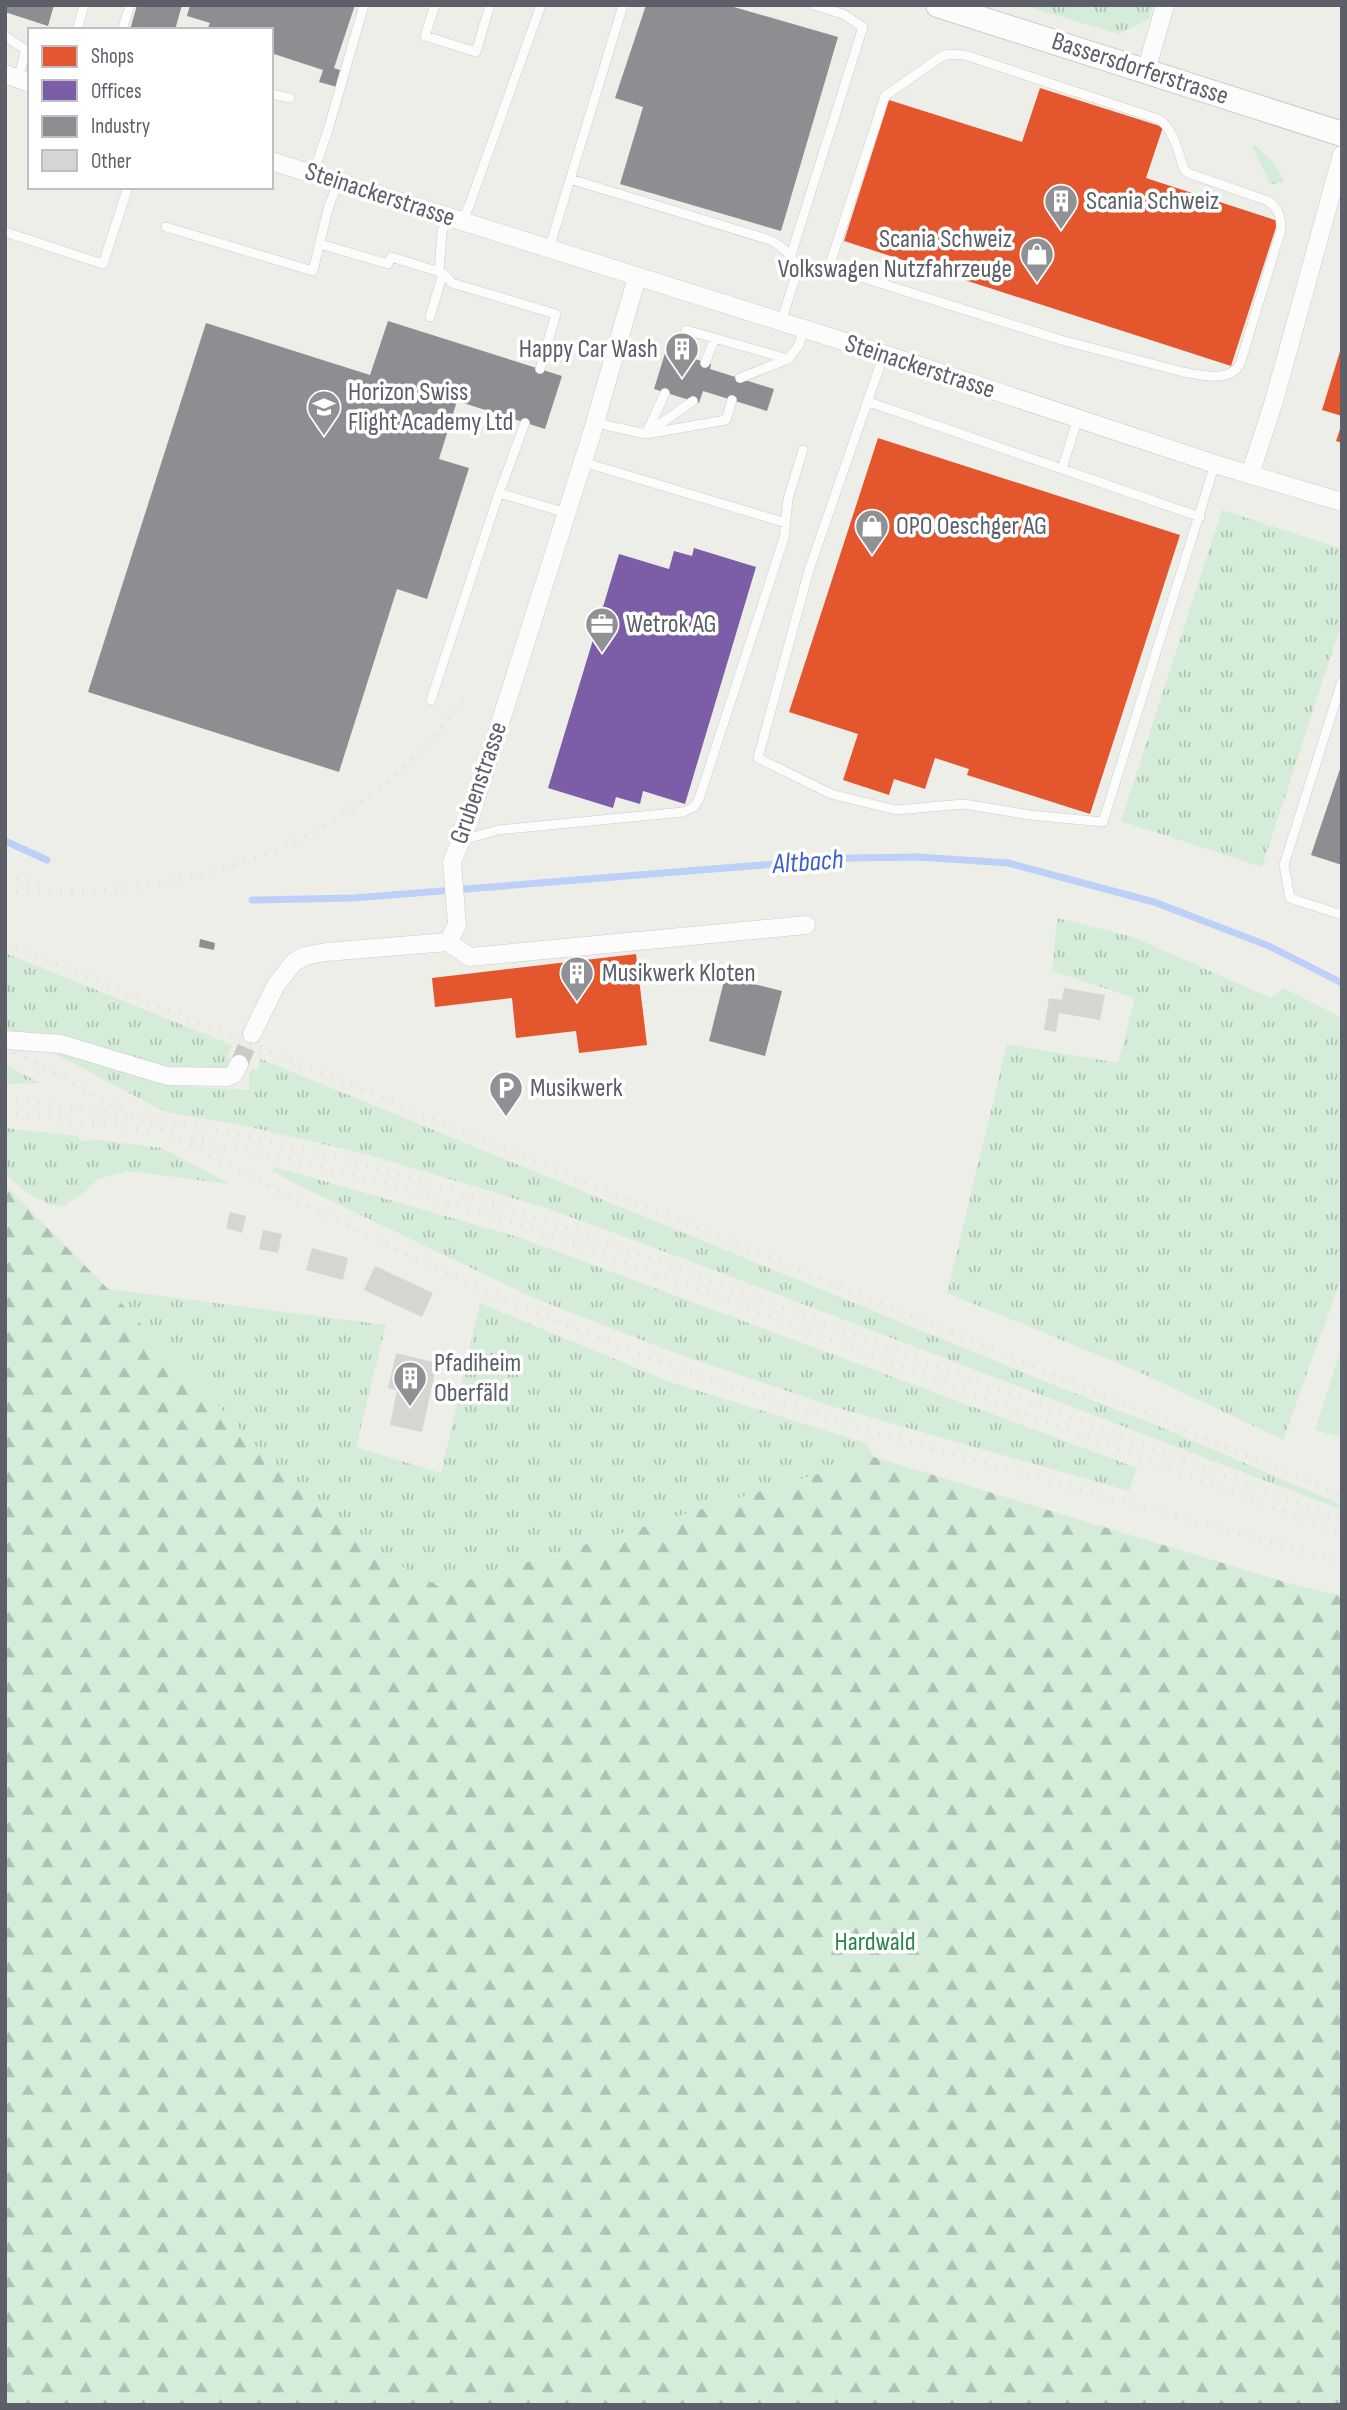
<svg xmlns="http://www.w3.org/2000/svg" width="1347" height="2410" font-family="'Sofia Sans Condensed',sans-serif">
  <defs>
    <pattern id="grass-tufts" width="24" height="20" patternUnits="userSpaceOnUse" patternTransform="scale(1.75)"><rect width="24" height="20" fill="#d5ecd8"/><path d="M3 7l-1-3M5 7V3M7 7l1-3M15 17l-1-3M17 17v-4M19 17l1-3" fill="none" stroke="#b0c2b3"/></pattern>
    <pattern id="forest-firs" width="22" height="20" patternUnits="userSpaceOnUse" patternTransform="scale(1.75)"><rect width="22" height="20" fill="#d5ecd8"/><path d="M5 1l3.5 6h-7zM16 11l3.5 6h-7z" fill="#b0c2b3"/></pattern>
  </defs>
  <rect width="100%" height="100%" fill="#eeeee9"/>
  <!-- grass -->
  <path fill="url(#grass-tufts)" d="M1022 5H1153L1149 19 1119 34Z
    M1255 145 1274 163 1285 182 1271 184 1252 147Z
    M1222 510 1342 549V622L1262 867 1121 821Z
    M1057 918 1133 937 1271 998 1284 988 1342 1018V1276L1283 1440 1137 1371 947 1293 1007 1044 1118 1063 1135 998 1052 971Z
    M5 953 232 1045 227 1057 230 1060 227 1067 180 1071 56 1034H18L5 1028Z
    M48 1050 65 1053 166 1085 249 1090V1075L252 1069 257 1070 261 1059 1039 1379 1168 1430 1342 1505V1510L703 1266 549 1209 369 1155 250 1127 165 1112Z
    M5 1065 40 1083 5 1084Z
    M5 1128 78 1136 81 1142 90 1139 162 1148 230 1184 127 1171 98 1179 84 1193 63 1206 50 1205 26 1192 5 1175Z
    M275 1167 521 1238 1137 1468 1129 1491 834 1407 675 1353 534 1298 298 1185 272 1171Z
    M108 1289 386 1325 356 1447 441 1473 480 1303 670 1382 866 1443 874 1457 442 1588 365 1547 289 1481Z"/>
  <!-- forest -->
  <path fill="url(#forest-firs)" d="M5 1185 108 1289 289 1481 365 1547 442 1588 874 1457 1295 1585 1342 1596V2405H5Z"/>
  <!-- pitch -->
  <path fill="#d5ecd8" d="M1342 1346V1438L1315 1430Z"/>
  <!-- shops -->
  <path fill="#e4572e" d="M1040 88 1163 127 1146 178 1278 221 1231 366 844 241 889 100 1022 142Z
    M1341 348H1342V416L1322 410Z
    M1341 426 1342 427V443L1336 441Z
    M878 438 1180 535 1090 814 967 775 969 769 935 758 925 789 894 779 889 795 843 780 858 734 789 712Z
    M636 954 647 1045 579 1053 576 1031 516 1038 512 998 435 1007 432 978Z"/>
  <!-- offices -->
  <path fill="#7b5ea7" d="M694 548 756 567 685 804 643 791 640 804 616 797 613 808 548 788 619 554 669 569 674 551 692 556Z"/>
  <!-- industry -->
  <path fill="#8d8d92" d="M5 5H54L48 26 5 12Z
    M137 5H182L175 30H130Z
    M190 5H355L334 68 343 71 337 87 319 82 323 70 271 53V30H207L210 23 187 16Z
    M646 5H727L838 37 781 231 620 184 643 107 615 98Z
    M388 321 562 376 545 429 457 401 439 459 469 468 427 599 397 589 339 772 88 692 206 323 370 375Z
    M666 350 711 364 710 369 774 389 767 411 703 391 699 403 654 389Z
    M1342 763V865L1311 855Z
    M200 939 215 943 214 950 199 947Z
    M725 977 782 991 765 1056 709 1041Z"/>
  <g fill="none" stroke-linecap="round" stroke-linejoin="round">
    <!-- stream -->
    <path stroke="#bdd0f8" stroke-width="7" d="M5 841 47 860
      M252 900 354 898 849 858 919 857 1008 863 1154 902 1269 946 1342 983"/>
  </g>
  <!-- building -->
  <path fill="#d5d5d1" d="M1064 988 1105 995 1100 1020 1059 1013 1056 1032 1044 1030 1049 998 1062 1000Z
    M230 1212 246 1216 242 1233 226 1228Z
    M263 1230 282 1234 278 1253 259 1249Z
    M312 1248 348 1258 343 1280 306 1270Z
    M375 1266 433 1293 422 1317 364 1290Z
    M396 1353 437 1363 422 1432 390 1425 397 1390 388 1388Z"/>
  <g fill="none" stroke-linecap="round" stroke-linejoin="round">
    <!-- street-tunnel -->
    <path stroke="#cacac9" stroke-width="18" stroke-dasharray="18 9" stroke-linecap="butt" d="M239 1064 252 1034"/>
    <!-- lane casing -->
    <g stroke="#ccc" stroke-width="10">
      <path id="lane" d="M435 5 425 36 476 52 490 5
        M77 30 84 5
        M122 30 130 5
        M5 36 26 50 18 79
        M271 94 290 98
        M313 174 328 130 364 5
        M570 179 770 240C784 247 791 255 798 269
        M462 221 469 206 541 5
        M166 227 313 271 328 209 338 182
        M5 232 103 264 128 187
        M320 244 388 264 391 257 443 273 452 283 556 314 540 369
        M549 249 623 5
        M791 255 863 27 843 14 814 5
        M439 272 442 232 448 217
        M430 317 443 273
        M781 322 798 269 829 267 1061 340 1183 372C1202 375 1229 383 1240 364L1281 230C1281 217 1279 209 1268 201L1188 173 1184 169C1178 153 1174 128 1158 119L965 55 948 54 941 57 885 96 829 267
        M677 354 686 330 788 359 799 345 803 329
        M884 354 809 570 758 758 831 794 896 810 964 804 1030 815 1103 822 1215 464
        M705 363 715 338
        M740 378 788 359
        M869 402 1200 517
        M596 421 609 426 646 434 665 393
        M650 431 693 401
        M646 434 726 420 732 400
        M583 462 786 523
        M1062 469 1078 418
        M499 493 525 423
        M1342 681 1284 865 1290 898 1342 915
        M431 700 499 493 567 513
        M462 840 498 830 683 812 694 807 699 799 784 538 788 499 803 450"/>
    </g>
    <!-- street casing -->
    <g stroke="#ccc" stroke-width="19">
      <path id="street" d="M1146 71 1165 5
        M5 74 30 83
        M271 161 884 354 1215 464 1342 502
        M1250 475 1274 401 1342 155
        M448 942 457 925 452 862 470 818 592 433 637 277
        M448 942 470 957 806 925
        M252 1034 276 985 294 962 305 956 326 952 448 942
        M5 1040 61 1044 167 1076 227 1077 234 1074 239 1064"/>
    </g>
    <!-- secondary casing -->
    <g stroke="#cacbcb" stroke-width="26">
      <path id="secondary" d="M938 5 1342 134"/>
    </g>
    <!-- lane -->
    <use href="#lane" stroke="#fcfcfc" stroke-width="9"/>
    <!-- street -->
    <use href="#street" stroke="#fcfcfc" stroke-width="18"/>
    <!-- secondary -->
    <use href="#secondary" stroke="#fcfcfc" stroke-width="24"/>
    <!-- rail -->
    <path stroke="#e5e5e5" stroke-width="5" stroke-dasharray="2 9" stroke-linecap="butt" d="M5 878 47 884
      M5 891C48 895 91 893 133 887 271 869 379 814 463 701
      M5 943 1116 1400 1342 1496
      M5 1047C156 1127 306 1209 462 1280 598 1343 740 1392 884 1435L1342 1562
      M5 1099 127 1115
      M5 1112 157 1132
      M151 1119C377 1154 591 1235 804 1316 983 1384 1162 1452 1342 1520
      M191 1139 301 1162 388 1184 524 1226 689 1286 1342 1534"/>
  </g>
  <!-- icons -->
  <defs>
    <g id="building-pin" transform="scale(1.75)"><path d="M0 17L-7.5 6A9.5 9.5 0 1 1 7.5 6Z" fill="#909195" stroke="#fff"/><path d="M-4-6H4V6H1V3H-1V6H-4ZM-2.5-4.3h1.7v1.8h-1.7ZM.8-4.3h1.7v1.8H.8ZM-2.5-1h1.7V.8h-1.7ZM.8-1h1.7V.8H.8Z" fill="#fff"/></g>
    <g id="shop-pin" transform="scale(1.75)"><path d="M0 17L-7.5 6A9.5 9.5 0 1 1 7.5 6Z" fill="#909195" stroke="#fff"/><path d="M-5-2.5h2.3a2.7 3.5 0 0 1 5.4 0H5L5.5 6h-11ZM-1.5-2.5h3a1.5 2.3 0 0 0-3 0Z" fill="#fff"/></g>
    <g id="university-pin" transform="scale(1.75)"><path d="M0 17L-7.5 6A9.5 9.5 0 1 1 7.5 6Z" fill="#909195" stroke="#fff"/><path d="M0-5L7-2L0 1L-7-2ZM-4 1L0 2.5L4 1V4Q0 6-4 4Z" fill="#fff"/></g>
    <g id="office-pin" transform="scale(1.75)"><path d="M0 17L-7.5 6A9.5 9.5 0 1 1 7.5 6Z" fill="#909195" stroke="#fff"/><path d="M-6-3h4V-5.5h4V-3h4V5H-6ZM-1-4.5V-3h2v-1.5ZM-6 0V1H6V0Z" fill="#fff"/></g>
    <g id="parking-pin" transform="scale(1.75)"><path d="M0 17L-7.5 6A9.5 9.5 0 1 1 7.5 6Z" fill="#909195" stroke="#fff"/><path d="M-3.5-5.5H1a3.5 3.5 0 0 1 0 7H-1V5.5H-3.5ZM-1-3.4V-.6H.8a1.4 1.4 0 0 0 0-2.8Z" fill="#fff"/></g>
  </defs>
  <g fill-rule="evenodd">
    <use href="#building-pin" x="1061" y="201"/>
    <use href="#shop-pin" x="1037" y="254"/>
    <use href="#building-pin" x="682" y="349"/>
    <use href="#university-pin" x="324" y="407"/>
    <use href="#shop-pin" x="872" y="526"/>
    <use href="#office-pin" x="602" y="624"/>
    <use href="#building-pin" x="577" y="973"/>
    <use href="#parking-pin" x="506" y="1088"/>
    <use href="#building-pin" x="410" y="1378"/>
  </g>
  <g text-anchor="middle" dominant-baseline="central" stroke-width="7" stroke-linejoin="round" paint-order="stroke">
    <!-- street labels -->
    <g font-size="26" fill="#5d5f68" stroke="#fff">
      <text transform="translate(1140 69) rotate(18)">Bassersdorferstrasse</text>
      <text transform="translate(380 195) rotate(18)">Steinackerstrasse</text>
      <text transform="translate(920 367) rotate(18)">Steinackerstrasse</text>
      <text transform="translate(479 783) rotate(-71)">Grubenstrasse</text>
    </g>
    <!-- poi labels -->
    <g font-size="26" fill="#5d5f68" stroke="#fff" text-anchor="start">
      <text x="1086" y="201">Scania Schweiz</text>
      <text x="1012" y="239" text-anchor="end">Scania Schweiz<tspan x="1012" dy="30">Volkswagen Nutzfahrzeuge</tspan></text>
      <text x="658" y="349" text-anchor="end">Happy Car Wash</text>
      <text x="348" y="392">Horizon Swiss<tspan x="348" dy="30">Flight Academy Ltd</tspan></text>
      <text x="896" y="526">OPO Oeschger AG</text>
      <text x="626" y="624">Wetrok AG</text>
      <text x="602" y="973">Musikwerk Kloten</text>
      <text x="530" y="1088">Musikwerk</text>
      <text x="434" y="1363">Pfadiheim<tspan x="434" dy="30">Oberfäld</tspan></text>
    </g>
    <!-- park labels -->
    <g font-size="26" fill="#2c8747" stroke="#fff">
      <text x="875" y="1942">Hardwald</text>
    </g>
    <!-- water labels -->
    <g font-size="28" font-style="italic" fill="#3c5fd0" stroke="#fff">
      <text transform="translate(808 862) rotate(-4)">Altbach</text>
    </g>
  </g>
  <!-- border -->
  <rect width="1347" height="2410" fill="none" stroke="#5d5f68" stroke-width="14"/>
  <!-- legend -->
  <rect x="28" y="28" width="245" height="161" fill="#ffffff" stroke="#bebfc3" stroke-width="2"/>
  <rect x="42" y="46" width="35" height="21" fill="#e4572e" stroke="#bebfc3" stroke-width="2"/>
  <text x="91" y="63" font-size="21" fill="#5d5f68">Shops</text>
  <rect x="42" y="80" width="35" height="21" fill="#7b5ea7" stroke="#bebfc3" stroke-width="2"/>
  <text x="91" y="98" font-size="21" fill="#5d5f68">Offices</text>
  <rect x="42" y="116" width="35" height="21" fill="#8d8d92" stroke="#bebfc3" stroke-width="2"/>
  <text x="91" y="133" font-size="21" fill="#5d5f68">Industry</text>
  <rect x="42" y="150" width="35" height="21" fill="#d5d5d1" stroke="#bebfc3" stroke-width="2"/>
  <text x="91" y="168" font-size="21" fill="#5d5f68">Other</text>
</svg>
